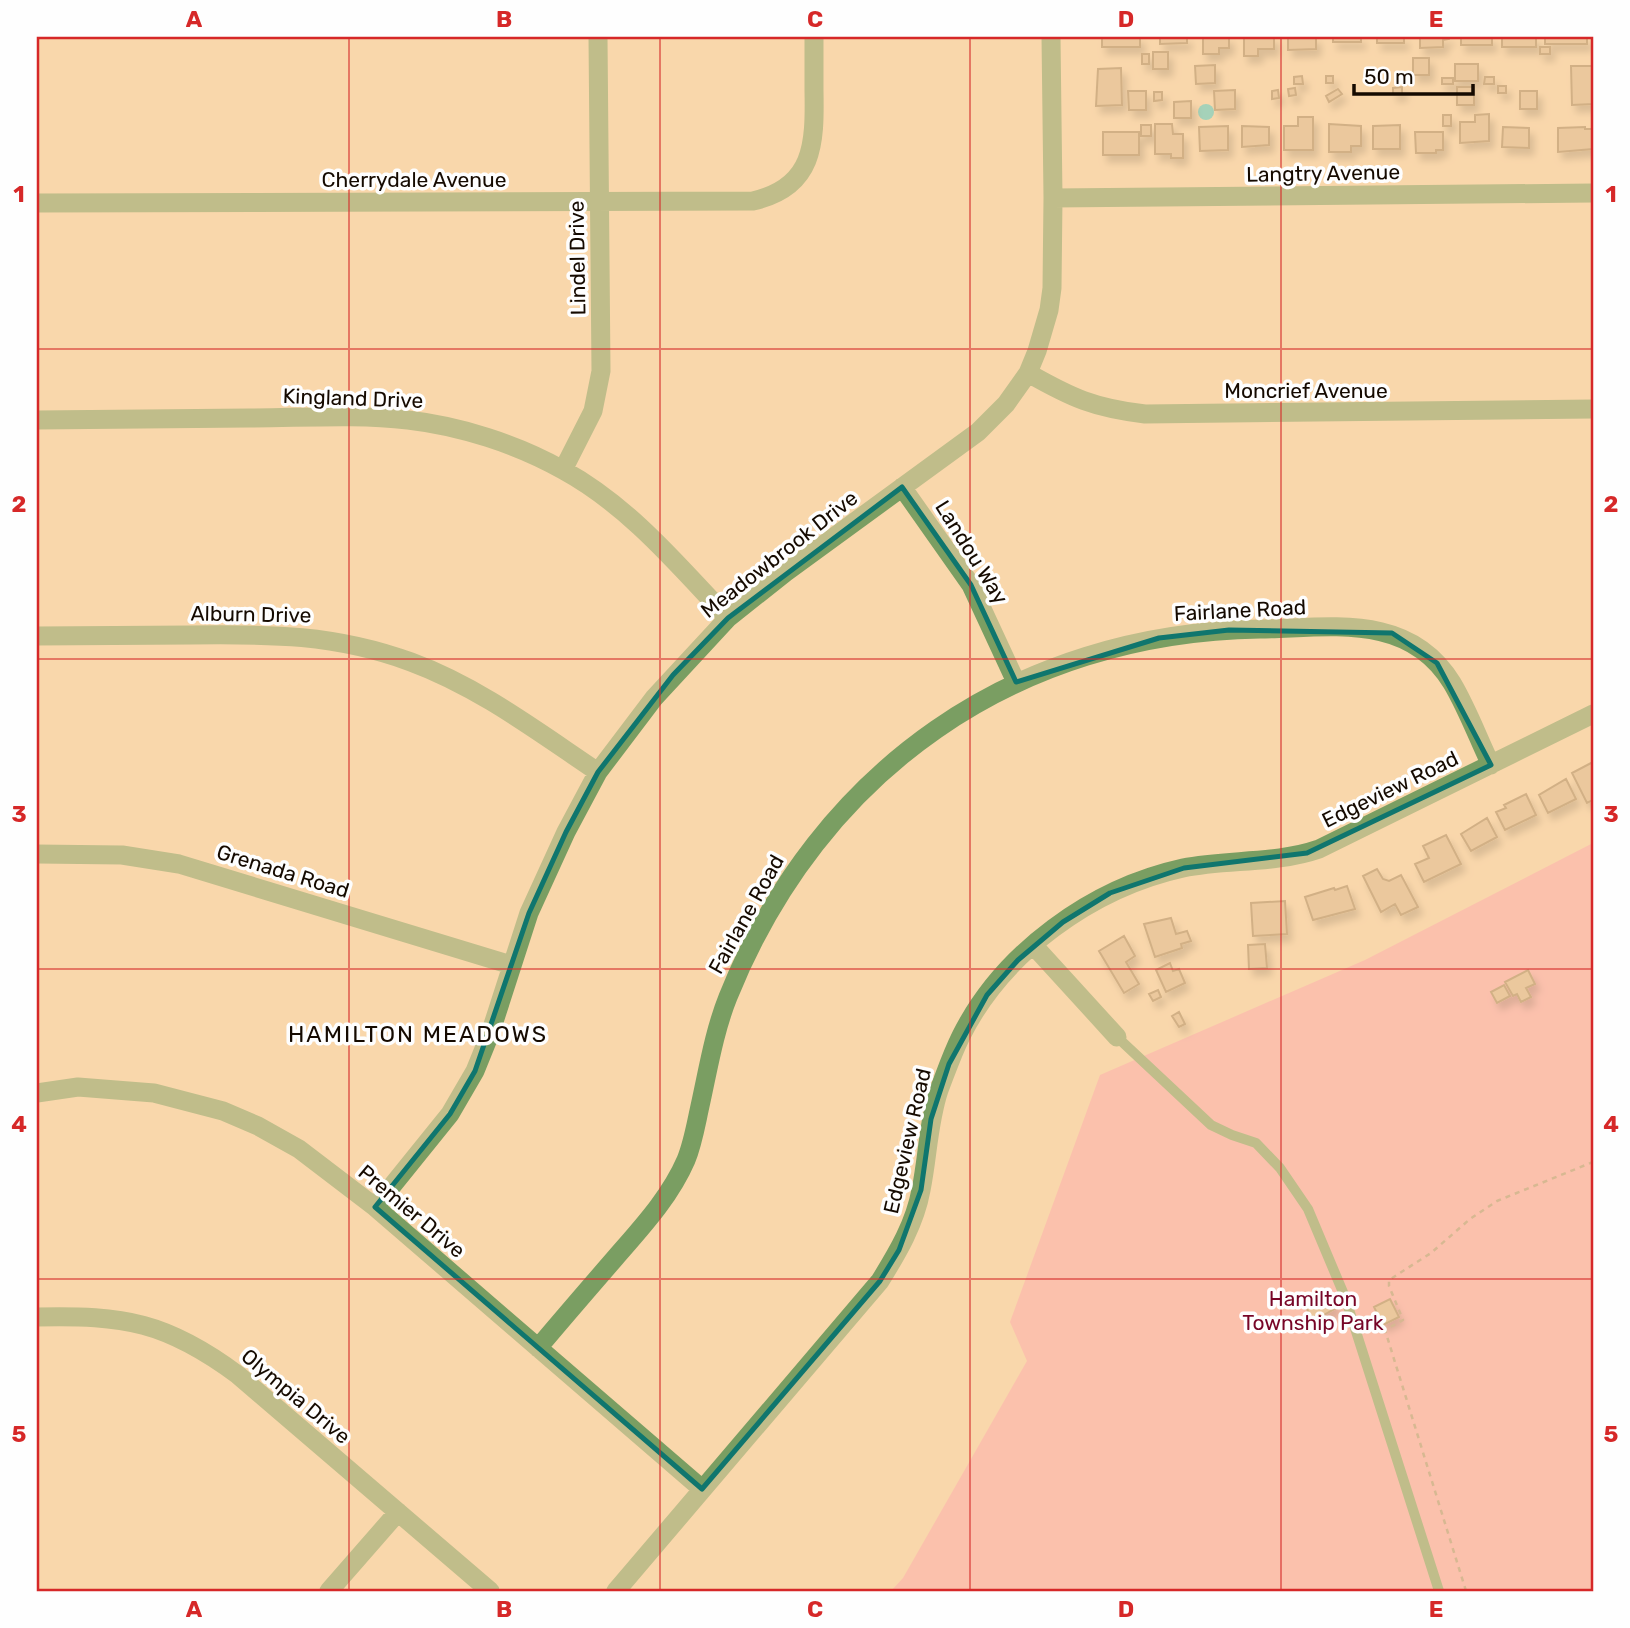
<svg xmlns="http://www.w3.org/2000/svg" width="1630" height="1628" font-family="Rubik,sans-serif">
  <defs>
    <filter id="shadow"><feDropShadow dx="4.5" dy="7" stdDeviation="3.5" flood-color="#0004"/></filter>
  </defs>
  <rect width="100%" height="100%" fill="#f9d7ab"/>
  <!-- green -->
  <path fill="#fda6ae" d="M1593 843V1591H891L903 1578 1027 1361 1010 1322 1100 1075 1365 960Z"/>
  <!-- water -->
  <path fill="#3ecdcb" d="M1198 112a8 8 0 1 1 16 0a8 8 0 1 1-16 0Z"/>
  <!-- building -->
  <path fill="#d9b78c" stroke="#a28259" stroke-width="2" filter="url(#shadow)" d="M1102 37H1140V47H1102Z
    M1160 37H1187V43L1160 44Z
    M1203 37H1229V48H1219V54H1203Z
    M1244 37H1274V49H1258V56H1244Z
    M1288 37H1316V49L1288 50Z
    M1333 37H1361V42H1333Z
    M1377 37H1404V43H1377Z
    M1420 37H1449V39L1443 40V47L1420 48Z
    M1461 37H1492V45H1461Z
    M1502 37H1536V47H1502Z
    M1545 37H1587V44H1545Z
    M1540 47H1550V54H1540Z
    M1153 52H1168V69H1153Z
    M1142 54H1149V64H1142Z
    M1413 58H1429V75H1413Z
    M1455 64H1478V81H1455Z
    M1215 65V83L1196 84 1195 66Z
    M1571 66H1593V104L1572 105Z
    M1121 68 1122 105 1096 106 1098 69Z
    M1302 76 1303 84H1294V77Z
    M1326 76H1333V83H1326Z
    M1485 77H1494V84H1484Z
    M1442 78H1453V84H1442Z
    M1498 86H1506V93H1498Z
    M1402 87V94H1393V88Z
    M1457 87H1474V105H1457Z
    M1295 88 1296 95 1289 96 1288 89Z
    M1338 89 1342 94 1329 102 1326 96Z
    M1235 90V109L1215 110 1214 91Z
    M1278 90 1279 98 1272 99V91Z
    M1128 91H1146V110H1129Z
    M1520 91H1537V109H1520Z
    M1154 92H1162V100L1154 101Z
    M1191 101V118H1174V102Z
    M1489 114V141L1460 143V122H1475V115Z
    M1443 115H1451V126H1443Z
    M1298 117H1313V150H1284V126H1298Z
    M1155 124H1172L1173 134H1183V158H1171V154H1155Z
    M1329 124 1361 126V146H1351V152H1329Z
    M1141 125H1151V136H1141Z
    M1400 125V149H1373V126Z
    M1228 126V150L1200 151 1199 127Z
    M1242 126 1269 127V145L1242 147Z
    M1503 127 1529 128V148L1502 147Z
    M1585 127V129H1593V149L1558 152V128Z
    M1103 132H1139V155H1103Z
    M1415 132H1443V150H1436V153H1416Z
    M1593 762V800L1587 803 1572 773Z
    M1566 779 1576 799 1548 813 1539 795Z
    M1526 794 1536 815 1505 830 1496 812 1506 808 1504 805Z
    M1487 818 1497 837 1471 851 1461 834Z
    M1446 835 1461 864 1424 882 1415 864 1429 858 1423 846Z
    M1377 869 1383 879 1389 881 1401 875 1418 907 1401 915 1395 904 1381 912 1363 876Z
    M1347 886 1355 909 1313 920 1305 897 1334 888 1335 890Z
    M1285 901 1287 934 1253 936 1251 903Z
    M1171 918 1176 934 1187 931 1191 941 1181 944 1182 948 1155 957 1144 924Z
    M1124 936 1135 956 1126 962 1139 984 1124 993 1099 951Z
    M1265 944 1267 968 1249 969 1248 945Z
    M1170 963 1173 971 1179 969 1185 983 1166 992 1156 970Z
    M1528 970 1535 984 1526 988 1531 997 1521 1002 1517 994 1513 996 1505 982Z
    M1504 985 1510 996 1497 1003 1491 992Z
    M1158 990 1161 997 1153 1001 1149 994Z
    M1179 1012 1185 1024 1179 1027 1172 1016Z
    M1327 1291 1336 1308 1313 1321 1304 1303Z
    M1390 1299 1399 1317 1383 1325 1374 1307Z"/>
  <g fill="none" stroke-linecap="round" stroke-linejoin="round">
    <!-- path -->
    <path stroke="#ae9373" stroke-width="2.5" stroke-dasharray="5 5" stroke-linecap="butt" d="M1466 1591 1385 1330 1403 1320 1389 1286V1280L1431 1253 1470 1219 1497 1201 1593 1162"/>
    <!-- service -->
    <path stroke="#7a9e62" stroke-width="10" d="M1117 1037 1211 1125 1232 1135 1256 1143 1280 1168 1308 1209 1345 1297 1439 1591"/>
    <!-- minor -->
    <path stroke="#7a9e62" stroke-width="19" d="M1053 198 1593 193
      M37 203 753 201C814 187 815 144 814 91 814 73 814 55 814 37
      M1028 373C1072 398 1094 408 1145 414L1593 409
      M37 420C107 419 178 418 249 418 301 418 355 414 408 420 460 426 517 444 563 470 629 506 678 565 728 618
      M563 470 593 411 601 371 598 37
      M902 487 971 585 1016 682
      M37 636C88 636 140 635 191 635 270 634 335 634 411 662 479 687 538 732 598 772
      M37 854 122 855 179 864 511 965
      M1034 946 1117 1037
      M37 1093 78 1087 154 1093 223 1111 258 1126 299 1149 375 1207 702 1489
      M375 1207 450 1114 475 1071 490 1034 529 913 566 832 598 772 654 698 728 618 786 572 978 432 1006 404 1028 373 1037 351 1049 310 1052 288 1053 198 1051 37
      M37 1317C124 1315 167 1322 238 1375L490 1591
      M538 1348C564 1317 590 1287 616 1257 642 1227 670 1197 686 1160 693 1143 696 1124 700 1106 708 1070 714 1032 728 997 819 770 1015 633 1260 629 1330 628 1409 612 1452 683 1467 708 1478 738 1491 765
      M329 1591 398 1512
      M616 1591 880 1281C898 1252 915 1223 921 1190 928 1156 928 1123 939 1090 946 1072 952 1054 961 1036 1003 952 1092 888 1183 868 1228 859 1276 864 1319 849L1593 714"/>
  </g>
  <!-- marked area -->
  <path d="M0 0H1630V1628H0ZM902 487 971 585 1016 682 1159 638 1229 630 1392 633 1437 663 1491 765 1307 853 1184 868 1110 893 1063 922 1018 960 987 995 949 1064 931 1119 921 1190 899 1250 880 1281 702 1489 375 1207 450 1114 475 1071 529 913 566 832 598 772 673 675 728 618Z" fill="#f9d7ab" fill-opacity=".55" fill-rule="evenodd"/>
  <path fill="none" stroke="#0f766e" stroke-width="5" stroke-linejoin="round" d="M902 487 971 585 1016 682 1159 638 1229 630 1392 633 1437 663 1491 765 1307 853 1184 868 1110 893 1063 922 1018 960 987 995 949 1064 931 1119 921 1190 899 1250 880 1281 702 1489 375 1207 450 1114 475 1071 529 913 566 832 598 772 673 675 728 618Z"/>
  <!-- grid -->
  <path fill="none" stroke="#d62828" stroke-width="2" stroke-opacity="0.55" d="M349 37V1591M660 37V1591M970 37V1591M1281 37V1591M37 349H1593M37 659H1593M37 969H1593M37 1279H1593"/>
  <g text-anchor="middle" dominant-baseline="central" stroke-width="7" stroke-linejoin="round" paint-order="stroke">
    <!-- street labels -->
    <g font-size="21" fill="#150a00" stroke="#fefefe">
      <text transform="translate(1323 173) rotate(-1)">Langtry Avenue</text>
      <text x="414" y="179">Cherrydale Avenue</text>
      <text transform="translate(577 258) rotate(-91)">Lindel Drive</text>
      <text x="1306" y="390">Moncrief Avenue</text>
      <text transform="translate(353 398) rotate(2)">Kingland Drive</text>
      <text transform="translate(972 552) rotate(58)">Landou Way</text>
      <text transform="translate(779 554) rotate(-38)">Meadowbrook Drive</text>
      <text transform="translate(1240 610) rotate(-3)">Fairlane Road</text>
      <text transform="translate(251 614) rotate(1)">Alburn Drive</text>
      <text transform="translate(1390 789) rotate(-26)">Edgeview Road</text>
      <text transform="translate(283 871) rotate(17)">Grenada Road</text>
      <text transform="translate(746 914) rotate(-61)">Fairlane Road</text>
      <text transform="translate(907 1141) rotate(-77)">Edgeview Road</text>
      <text transform="translate(412 1211) rotate(40)">Premier Drive</text>
      <text transform="translate(296 1396) rotate(40)">Olympia Drive</text>
    </g>
    <!-- park labels -->
    <g font-size="21" fill="#770527" stroke="#fefefe">
      <text x="1313" y="1298">Hamilton<tspan x="1313" dy="24">Township Park</tspan></text>
    </g>
    <!-- neighbourhood labels -->
    <g font-size="23" letter-spacing="2" fill="#150a00" stroke="#fefefe">
      <text x="418" y="1034">HAMILTON MEADOWS</text>
    </g>
  </g>
  <!-- border -->
  <rect width="1630" height="1628" fill="none" stroke="#fefefe" stroke-width="77"/>
  <!-- scale -->
  <path d="M1354 84v10h119v-10" fill="none" stroke="#150a00" stroke-width="3.5"/>
  <text x="1364" y="84" font-size="21" fill="#150a00" stroke="#fefefe" stroke-width="5" paint-order="stroke">50 m</text>
  <rect x="38" y="38" width="1554" height="1552" fill="none" stroke="#d62828" stroke-width="2.5"/>
  <g font-size="23" text-anchor="middle" font-weight="bold" fill="#d62828">
    <text x="194" y="27">A</text>
    <text x="504" y="27">B</text>
    <text x="815" y="27">C</text>
    <text x="1126" y="27">D</text>
    <text x="1436" y="27">E</text>
    <text x="19" y="202">1</text>
    <text x="1611" y="202">1</text>
    <text x="19" y="512">2</text>
    <text x="1611" y="512">2</text>
    <text x="19" y="822">3</text>
    <text x="1611" y="822">3</text>
    <text x="19" y="1132">4</text>
    <text x="1611" y="1132">4</text>
    <text x="19" y="1442">5</text>
    <text x="1611" y="1442">5</text>
    <text x="194" y="1617">A</text>
    <text x="504" y="1617">B</text>
    <text x="815" y="1617">C</text>
    <text x="1126" y="1617">D</text>
    <text x="1436" y="1617">E</text>
  </g>
</svg>
